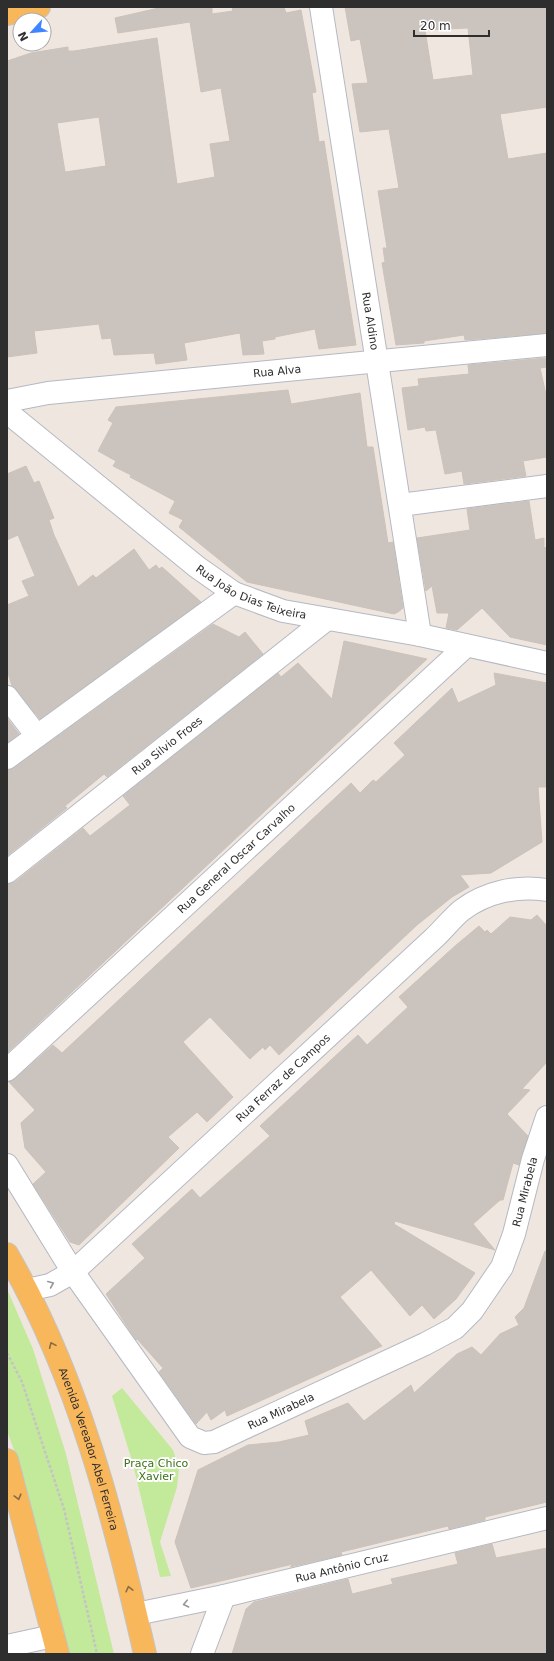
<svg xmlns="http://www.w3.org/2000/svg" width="554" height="1661" font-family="'DejaVu Sans',sans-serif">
  <rect width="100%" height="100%" fill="#f0e6e0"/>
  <!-- green -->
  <path fill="#c3e99a" d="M7 1289 33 1349 66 1454 114 1654H64L57 1613 23 1475 7 1431Z
    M122 1388 173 1450 179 1468 177 1487 160 1542 171 1576 160 1577 133 1464 112 1396Z"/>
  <!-- building -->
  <path fill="#cbc4be" stroke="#ccc2b9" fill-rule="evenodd" d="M163 7H212V14L233 11 232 7H284L286 13 301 10 316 92 312 93 319 142 324 141 356 345 319 349 315 329 275 337V339L262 341 264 354 243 355 240 333 184 343 187 360 156 364 154 353 114 355 111 338 102 339 99 324 34 331 37 353 7 357V61L31 53 68 47V51H74L157 38 177 184 215 177 210 144 230 141 221 88 201 92 190 22 118 33 115 18ZM99 117 106 166 65 172 57 123Z
    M345 7H547V107L500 114 508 159 547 153V333L465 340 464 335 424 341V343L396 345 382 263 385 262 383 248H387L378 191 399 188 389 129 360 132 352 84 368 83 360 39 351 41ZM468 28 473 75 433 80 425 30Z
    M547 358V367L540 368 547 399V457L523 461 526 476 464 484 462 471 445 474 436 430 426 431 425 427 408 430 402 388 419 386 418 379 469 374 468 365Z
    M288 390 291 404 360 393 367 447H373L388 543 393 542 403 608 398 612 394 614 247 582 179 527 183 520 169 513 175 501 130 477 131 475 113 466 116 461 98 451 113 423 108 420 116 407Z
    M26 466 34 483 39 481 54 518 49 520 54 535 78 587 93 575 96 578 134 549 149 570 156 565 159 569 162 567 201 602 40 719 12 686 7 670V605L29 596 22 581 35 576 18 535 7 540V474Z
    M529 501 535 540 544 538V548L547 547V645L510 637 482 608 457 630 446 628 449 613H437L432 586 426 591 417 538 470 530 467 509Z
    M213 624 239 637 245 632 263 654 107 777 104 774 65 806 67 808 7 856V770L14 768Z
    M344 641 427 659 7 1053V884L15 882 83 828 90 836 130 805 123 796 278 673 281 677 298 663 332 699Z
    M494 673 547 683 546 787H538L542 842 491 873 460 875 469 887 452 897 417 925 279 1055 270 1045 265 1050 263 1047 250 1059 210 1017 183 1042 233 1097 207 1122 197 1112 168 1137 179 1148 79 1245 70 1242 33 1184 46 1172 25 1148 21 1123 35 1110 9 1082 15 1079 53 1045 62 1053 351 783 360 793 373 780 376 782 405 755 394 743 452 688 458 703 496 685Z
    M7 718 19 734 7 743Z
    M537 915 547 926V1062L522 1089 530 1090 507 1114 528 1136 519 1165 513 1163 503 1200H500L473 1224 495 1250 395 1221 394 1224 475 1273 456 1299 434 1319 422 1305 410 1316 371 1270 340 1297 382 1346 227 1416 225 1410 211 1420 207 1412 196 1424 159 1372 163 1368 137 1339 136 1340 106 1294 145 1258 132 1244 192 1189 200 1198 270 1136 260 1126 358 1035 367 1045 408 1007 399 997 455 946 479 926 485 932 487 930 491 934 510 917 531 920Z
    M545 1251H547V1502L485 1517V1520L449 1529 448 1526 341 1552 342 1555 290 1567 293 1564 191 1588 175 1542 198 1470 248 1445 279 1442 309 1435 305 1421 348 1403 364 1421 411 1385 414 1393 457 1354 472 1347 481 1355 500 1334 519 1325 515 1317 524 1308Z
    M492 1544 496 1558 547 1548V1654H232L246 1609 254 1602 348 1579 352 1594 393 1584 391 1579 458 1564 455 1553Z"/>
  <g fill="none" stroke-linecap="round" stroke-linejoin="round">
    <!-- minor casing -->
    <g stroke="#b4b9c2" stroke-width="24">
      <g id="minor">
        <path id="s1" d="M321 7 420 635"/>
        <path id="s2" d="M7 401 48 393 547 345"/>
        <path id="s3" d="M7 412 197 567 234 593 283 611 420 635 547 663"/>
        <path d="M400 505 547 486"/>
        <path d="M7 697 37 736"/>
        <path d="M7 758 234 593"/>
        <path id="s4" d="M7 872 327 619"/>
        <path id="s5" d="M7 1070 466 646"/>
        <path id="s6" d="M7 1165 73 1272 190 1437 204 1443 214 1442 425 1344 455 1328 472 1311 502 1267 514 1234 533 1159 547 1117"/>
        <path id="s7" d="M27 1290 50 1285 73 1272 433 939C443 930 452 918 462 910 486 892 517 885 547 890"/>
        <path id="s8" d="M136 1614 224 1596 547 1518"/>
        <path d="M7 1646 53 1636"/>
        <path d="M202 1654 224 1596"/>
      </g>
    </g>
    <!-- major casing -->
    <g stroke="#c4c4c4" stroke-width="24">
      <g id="major">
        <path d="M7 14 39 7"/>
        <path id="s9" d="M7 1254C78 1376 114 1517 145 1654"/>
        <path d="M7 1460 58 1654"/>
      </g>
    </g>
    <!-- path -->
    <path stroke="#c4c4c4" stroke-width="2.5" stroke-dasharray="3 2" stroke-linecap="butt" d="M7 1353 22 1382 64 1509 97 1654"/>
    <!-- minor -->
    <use href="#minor" stroke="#fff" stroke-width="22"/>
    <!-- major -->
    <use href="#major" stroke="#f9b75c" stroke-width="22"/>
  </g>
  <!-- one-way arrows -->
  <defs><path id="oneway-chevron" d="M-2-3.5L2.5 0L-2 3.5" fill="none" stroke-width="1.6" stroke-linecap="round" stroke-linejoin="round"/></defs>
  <g stroke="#969696">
    <use href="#oneway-chevron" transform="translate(51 1284) rotate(-23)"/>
    <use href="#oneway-chevron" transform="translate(186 1604) rotate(168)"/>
  </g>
  <g stroke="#896c43">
    <use href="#oneway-chevron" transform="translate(52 1345) rotate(-114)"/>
    <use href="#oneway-chevron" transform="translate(18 1497) rotate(75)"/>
    <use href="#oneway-chevron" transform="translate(129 1589) rotate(-104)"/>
  </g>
  <g text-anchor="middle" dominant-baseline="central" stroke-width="4" stroke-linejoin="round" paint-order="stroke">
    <!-- street labels -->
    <g font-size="11" fill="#2e2e2e" stroke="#fff">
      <text stroke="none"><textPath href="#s1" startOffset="318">Rua Aldino</textPath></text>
      <text stroke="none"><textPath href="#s2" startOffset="272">Rua Alva</textPath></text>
      <text stroke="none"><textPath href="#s3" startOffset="306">Rua João Dias Teixeira</textPath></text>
      <text stroke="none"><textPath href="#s4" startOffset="204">Rua Silvio Froes</textPath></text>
      <text stroke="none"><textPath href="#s5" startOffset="312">Rua General Oscar Carvalho</textPath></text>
      <text stroke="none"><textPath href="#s7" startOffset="336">Rua Ferraz de Campos</textPath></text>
      <text stroke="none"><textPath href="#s6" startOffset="776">Rua Mirabela</textPath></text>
      <text stroke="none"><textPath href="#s6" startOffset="427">Rua Mirabela</textPath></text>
      <text stroke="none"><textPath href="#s9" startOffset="212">Avenida Vereador Abel Ferreira</textPath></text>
      <text stroke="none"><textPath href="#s8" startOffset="211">Rua Antônio Cruz</textPath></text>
    </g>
    <!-- park labels -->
    <g font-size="11" fill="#3b7217" stroke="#fff">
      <text x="156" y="1463">Praça Chico<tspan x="156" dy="13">Xavier</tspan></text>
    </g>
  </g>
  <!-- border -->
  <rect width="554" height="1661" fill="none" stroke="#2e2e2e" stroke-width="16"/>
  <!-- north arrow -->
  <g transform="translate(32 32) rotate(243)"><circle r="19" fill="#ffffff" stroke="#ababab"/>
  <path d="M0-3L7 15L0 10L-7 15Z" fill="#3e85ff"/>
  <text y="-6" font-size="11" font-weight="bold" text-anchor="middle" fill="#2e2e2e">N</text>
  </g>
  <!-- scale -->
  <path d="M414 30v6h75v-6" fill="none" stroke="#2e2e2e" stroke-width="2"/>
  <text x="420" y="30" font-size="12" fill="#2e2e2e" stroke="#ffffff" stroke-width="3" paint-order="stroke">20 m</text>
</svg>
